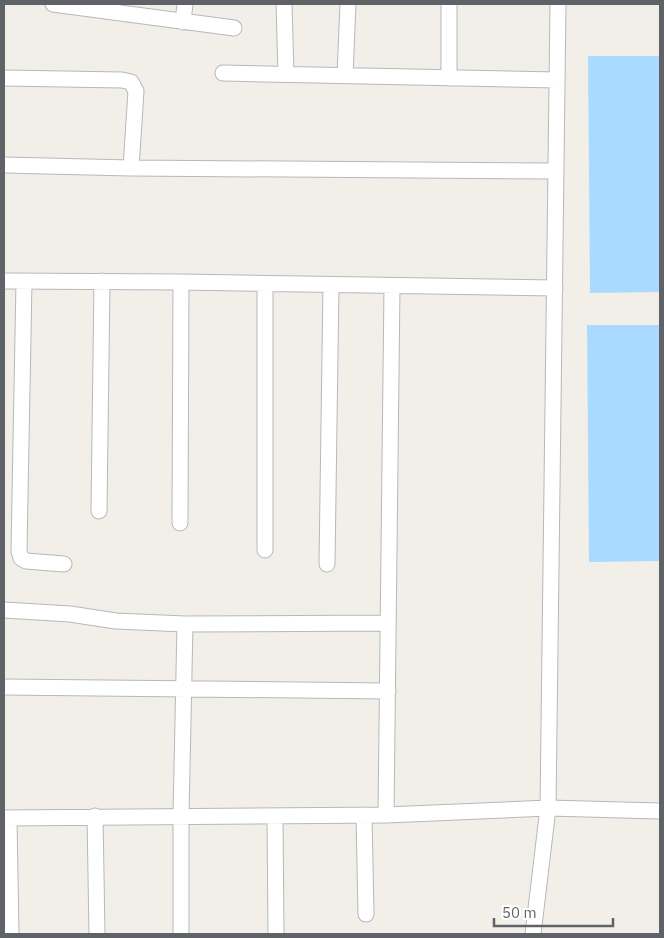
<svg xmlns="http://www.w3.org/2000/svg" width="664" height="938" font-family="'IBM Plex Sans',sans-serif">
  <rect width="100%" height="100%" fill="#f1efe8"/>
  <!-- water -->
  <path fill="#aadaff" d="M588 56H660V292L590 293Z
    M587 325H660V561L589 562Z"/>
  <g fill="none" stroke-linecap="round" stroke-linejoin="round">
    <!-- street casing -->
    <g stroke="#b5b8bc" stroke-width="17">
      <path id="street" d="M53 4 234 28
        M284 4 286 74
        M183 22 185 4
        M223 73 557 80
        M345 75 348 4
        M4 78 122 80 131 82 136 91 131 168
        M449 78V4
        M4 165 131 168 556 171
        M4 281 181 282 555 288
        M24 281 19 551 21 558 26 561 64 564
        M265 284V550
        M99 511 102 281
        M180 523 181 282
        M327 564 331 285
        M4 610 70 614 116 621 185 624 388 623
        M4 687 388 691
        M364 815 366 914
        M386 815 392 286
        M95 816 97 934
        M275 816 276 934
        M4 818 386 815 548 808 660 811
        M9 818 11 934
        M181 934V816L185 624
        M533 934 548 808 558 4"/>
    </g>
    <!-- street -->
    <use href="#street" stroke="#fff" stroke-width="15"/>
  </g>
  <!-- border -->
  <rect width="664" height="938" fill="none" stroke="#5f6368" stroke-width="10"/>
  <!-- scale -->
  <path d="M494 918v8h119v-8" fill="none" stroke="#5f6368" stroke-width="2.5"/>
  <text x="502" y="918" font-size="15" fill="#5f6368" stroke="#ffffff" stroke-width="4" paint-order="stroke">50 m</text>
</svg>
